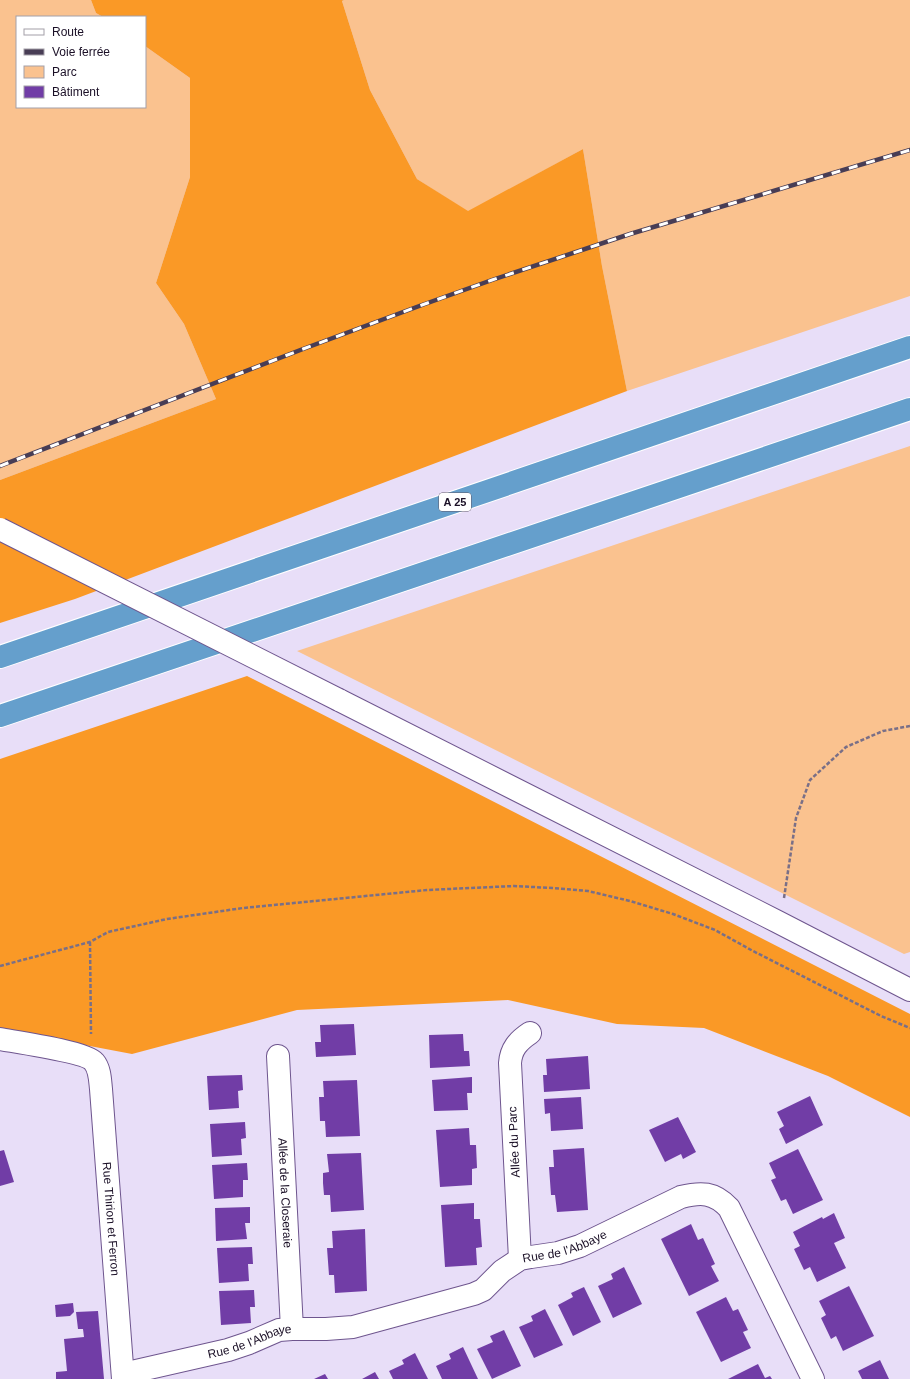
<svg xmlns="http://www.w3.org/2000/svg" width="910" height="1379" font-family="Helvetica,sans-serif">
  <rect width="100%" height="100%" fill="#e8def8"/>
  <!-- green -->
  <path fill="#fac28f" d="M0 0H91L96 13 103 17H17V107H145V46L190 78V177L156 283 184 324 216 399 0 480Z
    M344 0H910V296L627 391 602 266 583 149 468 212 417 179 370 90 342 1Z
    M910 446V952L904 954 297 651Z"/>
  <!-- forest -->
  <path fill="#fa9926" d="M91 0H344L342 1 370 90 417 179 468 211 583 149 602 266 627 391 75 599 0 623V480L216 399 184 324 156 283 190 177V78L145 46V17H103L96 13Z
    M247 676 910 1014V1117L828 1076 704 1028 617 1024 508 1000 297 1010 132 1054 0 1029V759Z"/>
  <!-- building -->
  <path fill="#713da6" d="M354 1024 356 1055 316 1057 315 1042H321L320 1025Z
    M463 1034 464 1051H469L470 1066 430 1068 429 1035Z
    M588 1056 590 1089 544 1092 543 1075H547L546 1059Z
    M242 1075 243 1090 238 1091 239 1108 209 1110 207 1076Z
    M472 1077V1093H467L468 1110 434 1111 432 1080Z
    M357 1080 360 1136 326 1137 325 1121H320L319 1097H324L323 1081Z
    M810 1096 823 1125 786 1144 779 1129 784 1126 777 1112Z
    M581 1097 583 1129 551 1131 550 1113 545 1114 544 1099Z
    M678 1117 696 1152 683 1159 681 1154 665 1162 649 1130Z
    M245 1122 246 1138 241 1139 242 1155 212 1157 210 1124Z
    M469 1128 470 1145H476L477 1168 472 1169V1185L440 1187 436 1130Z
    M584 1148 588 1210 557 1212 555 1195H551L549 1167H554L553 1150Z
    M798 1149 823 1200 793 1214 786 1199 781 1201 771 1180 776 1178 769 1163Z
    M4 1150 14 1182 0 1186V1151Z
    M361 1153 364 1210 331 1212 330 1195H324L323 1183V1173L329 1172 327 1154Z
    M247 1163 248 1180H243V1197L214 1199 212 1165Z
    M474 1203V1219H480L481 1234 482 1247 476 1248 477 1265 445 1267 441 1205Z
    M250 1207V1223H245L247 1239 216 1241 215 1208Z
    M834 1213 845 1238 834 1243 846 1268 817 1282 810 1267 804 1270 794 1249 800 1246 793 1232 822 1217 823 1219Z
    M691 1224 698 1240 703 1238 715 1264 711 1266 719 1281 689 1296 661 1239Z
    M365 1229 367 1291 335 1293 334 1275H329L327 1248H333L332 1231Z
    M252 1247 253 1264H248L249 1281 219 1283 217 1248Z
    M624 1267 642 1304 613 1318 598 1286 613 1279 611 1274Z
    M849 1286 874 1336 843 1351 836 1336 831 1339 821 1318 826 1315 819 1301Z
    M584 1287 601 1322 573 1336 558 1305 573 1297 571 1293Z
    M254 1290 255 1307H250L251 1323 221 1325 219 1291Z
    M726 1297 733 1311 738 1309 748 1330 743 1332 751 1348 721 1362 696 1312Z
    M73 1303 74 1312 70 1316 56 1317 55 1305Z
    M545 1309 563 1345 534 1358 519 1327 533 1321 531 1316Z
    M98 1311 104 1379H56V1372L67 1371 64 1339 84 1337 83 1329H78L76 1312Z
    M504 1330 521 1366 492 1379 477 1349 493 1342 490 1336Z
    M463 1347 478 1379H442L436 1366 451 1359 449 1354Z
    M415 1353 428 1379H393L389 1371 404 1364 402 1360Z
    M880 1360 889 1379H862L858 1371Z
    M758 1364 765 1378 770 1376 772 1379H728Z
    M375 1372 379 1379H362Z
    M325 1374 328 1379H314Z"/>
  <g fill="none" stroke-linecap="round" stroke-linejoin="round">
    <!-- street casing -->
    <g stroke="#6e558e" stroke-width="24">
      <g id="street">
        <path id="s1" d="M0 1039C16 1042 86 1052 94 1062 100 1069 100 1080 101 1089L123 1379"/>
        <path id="s2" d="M278 1056 292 1329"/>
        <path d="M520 1259 510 1063C511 1049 518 1041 530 1033"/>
        <path id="s3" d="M123 1374 228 1350 249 1343 279 1330 292 1329H326L353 1327 474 1294 483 1290 502 1271 520 1259 531 1257 558 1253 580 1246 681 1197C701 1192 714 1192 729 1208L813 1379"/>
      </g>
    </g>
    <!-- secondary casing -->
    <g stroke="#6e558e" stroke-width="24">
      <path id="secondary" d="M339 700 778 922 910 990"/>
    </g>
    <!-- highway casing -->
    <g stroke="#fff" stroke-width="24">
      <path id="highway" d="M0 657 910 347
        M0 716 910 409"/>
    </g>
    <!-- path -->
    <path stroke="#796f87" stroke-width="2.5" stroke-dasharray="4 2" stroke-linecap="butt" d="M784 898 796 818 810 780 846 747 883 731 910 726
      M90 942 91 1034
      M0 966 90 942 108 932 167 919 243 908 427 890 514 886 552 888 588 891 630 901 673 914 715 930 753 951 881 1016 910 1028"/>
    <!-- street -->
    <use href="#street" stroke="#fff" stroke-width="22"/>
    <!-- secondary -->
    <use href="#secondary" stroke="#fff" stroke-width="22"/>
    <!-- highway -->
    <use href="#highway" stroke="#659fcc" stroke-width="22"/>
    <!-- rail casing -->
    <g stroke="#483d55" stroke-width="4.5">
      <path id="rail" d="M0 466 303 349 422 305 492 280 630 234 910 150"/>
    </g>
    <!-- rail -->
    <use href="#rail" stroke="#fff" stroke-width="3" stroke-dasharray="9" stroke-linecap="butt"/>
    <!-- secondary-bridge casing -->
    <g stroke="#6e558e" stroke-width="24" stroke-linecap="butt">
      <path id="secondary-bridge" d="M0 529 339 700"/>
    </g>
    <!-- secondary-bridge -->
    <use href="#secondary-bridge" stroke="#fff" stroke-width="22"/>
  </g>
  <g text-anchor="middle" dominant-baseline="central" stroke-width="4" stroke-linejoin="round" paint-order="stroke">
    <!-- shield labels -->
    <rect fill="#fff" stroke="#5f5767" stroke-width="1" x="439" y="493" width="32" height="18" rx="3"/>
    <g font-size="11" font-weight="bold" fill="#1a0f26">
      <text x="455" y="502">A 25</text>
    </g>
    <!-- street labels -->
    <g font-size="12" fill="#1a0f26" stroke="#fff">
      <text transform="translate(514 1142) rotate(-93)">Allée du Parc</text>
      <text stroke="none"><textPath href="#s2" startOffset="137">Allée de la Closeraie</textPath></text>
      <text stroke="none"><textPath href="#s1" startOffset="256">Rue Thirion et Ferron</textPath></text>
      <text stroke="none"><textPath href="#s3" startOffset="467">Rue de l'Abbaye</textPath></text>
      <text stroke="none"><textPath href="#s3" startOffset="131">Rue de l'Abbaye</textPath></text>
    </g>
  </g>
  <!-- legend -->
  <rect x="16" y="16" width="130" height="92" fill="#ffffff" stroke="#a39fa8"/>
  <rect x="24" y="29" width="20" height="6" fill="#ffffff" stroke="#a39fa8"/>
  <text x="52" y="36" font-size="12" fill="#1a0f26">Route</text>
  <rect x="24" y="49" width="20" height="6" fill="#483d55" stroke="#a39fa8"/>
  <text x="52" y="56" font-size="12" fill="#1a0f26">Voie ferrée</text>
  <rect x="24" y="66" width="20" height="12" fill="#fac28f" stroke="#a39fa8"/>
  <text x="52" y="76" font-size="12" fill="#1a0f26">Parc</text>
  <rect x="24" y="86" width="20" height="12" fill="#713da6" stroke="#a39fa8"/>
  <text x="52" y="96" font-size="12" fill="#1a0f26">Bâtiment</text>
</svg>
